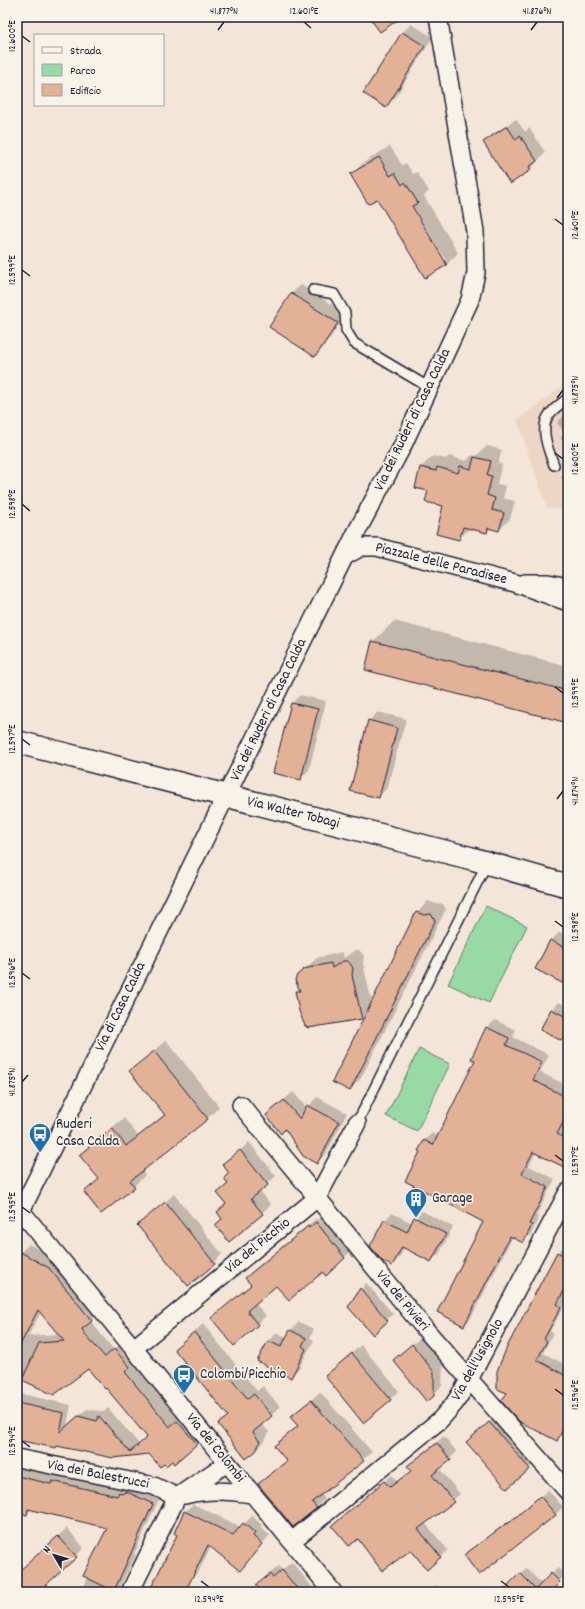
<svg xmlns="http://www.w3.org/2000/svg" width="585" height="1609" font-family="Dekko,sans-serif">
  <rect width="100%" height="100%" fill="#f3e6d8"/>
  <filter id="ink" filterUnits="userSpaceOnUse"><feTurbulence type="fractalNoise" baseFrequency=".025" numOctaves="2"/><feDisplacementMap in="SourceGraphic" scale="8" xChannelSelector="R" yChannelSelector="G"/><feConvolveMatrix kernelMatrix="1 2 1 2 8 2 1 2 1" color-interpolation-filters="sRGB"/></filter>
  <g filter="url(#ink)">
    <!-- built -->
    <path fill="#eed6c4" d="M568 382V516L562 510 547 508 517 420Z"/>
    <!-- green -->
    <path fill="#97daa5" stroke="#5c7e70" d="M486 906 527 926 489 1003 448 984Z
      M419 1049 450 1064 417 1131 386 1116Z"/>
    <!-- shadow -->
    <path fill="#0003" fill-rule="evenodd" d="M411 24 433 37 395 98 386 106 403 32Z
      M516 119 525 132 529 128 545 152 531 169 511 183 484 143 493 134Z
      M390 146 402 165 406 163 413 174 417 172 429 191 424 196 458 253 447 264 426 277 377 197 351 175 363 163ZM410 202 447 262H445L408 203Z
      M301 285 346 314 324 347 315 356 270 327 292 293Z
      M568 411V447L560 438 565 433 557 423Z
      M487 446 502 450 498 463 502 464 497 484 506 486 503 498 515 501 510 519 499 530 490 528 486 532 470 528 459 539 444 506 429 490 421 467 433 456 446 459 449 456 466 461 472 455 476 456Z
      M568 470V486L561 477Z
      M394 621 568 666V722L373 642Z
      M300 695 326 701 309 770 300 779 292 703Z
      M378 712 406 719 387 788 379 797 369 721Z
      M428 901 436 904 442 903 446 909 361 1078 350 1090 367 1012 361 1018 312 1028 305 1025 296 992 300 988 298 975 317 958 342 952 344 958 355 950H359L364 956 363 963 372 1003 417 913Z
      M560 932 568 936V985L536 969 551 940Z
      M559 1002 568 1007V1043L541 1029 552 1010Z
      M495 1020 516 1030 513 1037 549 1055 540 1072 568 1086V1118L564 1126 568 1128V1162L564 1166 536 1152 529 1166 555 1179 536 1216 539 1217 531 1234 523 1242 513 1236 471 1318 464 1325 484 1222 422 1152 424 1141 432 1133 438 1136 476 1060 487 1028Z
      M166 1040 219 1107 208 1118 142 1171 145 1175 134 1186 85 1192 99 1178 80 1155 92 1143 124 1118 138 1136 165 1114 131 1071Z
      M293 1092 307 1108 317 1097 347 1113 326 1154 317 1162 285 1128 267 1115Z
      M249 1142 276 1176 260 1191 271 1205 229 1241 223 1218 218 1212 227 1203 219 1193 229 1183 230 1173 224 1165Z
      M174 1194 222 1254 214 1263 139 1225Z
      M422 1211 453 1227 439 1254 431 1261 405 1247 399 1258 392 1265 385 1220 392 1213 412 1223Z
      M325 1214 353 1249 326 1275 323 1270 277 1284 255 1303 266 1316 234 1344 212 1318 252 1284 246 1278 255 1269 317 1218 318 1220Z
      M568 1241V1288L563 1297 568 1299 550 1331 553 1333 543 1353 568 1366V1426L557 1440 508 1393V1347L558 1253Z
      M29 1244 57 1259 100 1312 91 1321 96 1328 114 1350 123 1341 138 1358 133 1363 179 1419 186 1413 205 1436 196 1444 172 1459 149 1452 113 1457 58 1445 56 1447 17 1439V1393L71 1405 67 1425 87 1409 104 1412 108 1408 139 1444 147 1437 106 1386 88 1368 54 1394 17 1376V1256ZM41 1312 59 1334 28 1336Z
      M366 1283 393 1314 373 1333 350 1307Z
      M299 1322 314 1329 310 1338 314 1340 299 1368 291 1377 268 1341 277 1333 287 1337 291 1330Z
      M203 1324 257 1391 263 1386 280 1407 262 1424 269 1432 265 1441 256 1450 219 1424 228 1415 175 1349Z
      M421 1337 443 1363 442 1386 433 1395 394 1360Z
      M361 1345 399 1391 364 1422 326 1376Z
      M320 1392 372 1452 321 1494 325 1499 316 1507 259 1484 287 1460 275 1446 298 1425 292 1417Z
      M498 1414 538 1460 529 1468 476 1434Z
      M444 1436 457 1452 439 1468 460 1494 425 1523 448 1550 441 1557 358 1537 340 1519 392 1475 397 1481 412 1470 409 1466Z
      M17 1466 161 1495 134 1554 136 1555 117 1592H82L108 1527 31 1509 27 1514 17 1512Z
      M548 1490 563 1507 555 1515 466 1555 515 1516 516 1517Z
      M193 1504 241 1527 252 1516 262 1525 260 1528 270 1535 240 1569 211 1546 199 1571 192 1578 186 1592H150L178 1534 185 1512Z
      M17 1525 22 1526 17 1545Z
      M67 1528 84 1548 37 1592H26L17 1582V1578L35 1557Z
      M292 1562 316 1592H263L266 1577 279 1566 282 1570Z
      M526 1568 542 1584 558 1568 565 1575 549 1592H503Z
      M437 1585 442 1592H428Z"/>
    <!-- building -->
    <path fill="#e3b196" stroke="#22223b" d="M369 17H402L380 32Z
      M402 32 425 46 386 108 363 93Z
      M507 126 516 140 520 136 537 161 529 167 531 170 510 184 483 142Z
      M379 157 390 176 395 173 402 185 405 182 418 203 412 206 447 265 425 278 377 199 368 204 350 174Z
      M291 293 338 323 315 357 269 327Z
      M474 457 491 461 487 475 492 476 487 495 495 498 492 510 504 513 499 531 488 528 487 533 463 527 459 540 436 534 443 506 425 502 428 491 415 488 420 467 436 471 437 467 458 473 460 466 471 469Z
      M372 641 568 691V723L365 670Z
      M291 703 318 709 301 780 273 773Z
      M368 720 397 728 379 798 350 791Z
      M416 912 424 915 431 914 435 921 350 1091 332 1082Z
      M550 940 568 949V986L535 969Z
      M343 961H348L353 968 352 975 362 1019 308 1028 305 1026 299 1011 295 991H300L295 980 297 975 304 969 331 963 332 968Z
      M551 1009 568 1018V1037L560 1040 540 1030Z
      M486 1027 509 1038 506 1045 542 1062 533 1080 568 1098V1113L557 1134 568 1139V1160L564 1167 533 1152 522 1174 548 1187 529 1224 532 1225 523 1243 510 1236 464 1326 437 1312 483 1222 405 1181 420 1152 418 1151 424 1140 433 1145 475 1060 471 1059Z
      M154 1051 208 1119 130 1181 135 1187 101 1214 84 1192 99 1179 79 1155 112 1128 126 1146 165 1115 129 1071Z
      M284 1100 300 1119 307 1105 339 1122 317 1164 303 1156 285 1129 281 1134 266 1115Z
      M240 1150 268 1185 251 1199 263 1214 229 1242 215 1225 222 1219 217 1212 226 1204 217 1193 228 1184 224 1178 229 1173 222 1164Z
      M165 1202 215 1264 188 1286 137 1225Z
      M414 1217 446 1234 431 1262 402 1247 392 1266 382 1261 370 1246 384 1220 407 1232Z
      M316 1222 345 1258 326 1276 323 1272 289 1300 276 1286 247 1311 258 1325 234 1346 211 1318 251 1285 245 1278 308 1226 309 1228Z
      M17 1250 49 1268 92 1321 82 1329 87 1337 105 1357 114 1349 130 1367 125 1372 170 1427 177 1421 197 1444 174 1464 172 1461 166 1466 164 1464 160 1467 149 1454 113 1458 57 1446 56 1448 17 1440V1403L64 1413 60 1432 78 1416 97 1421 99 1416 130 1452 147 1437 106 1388 105 1389 88 1369 54 1395 22 1380 39 1343 64 1341 38 1310 17 1351Z
      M557 1252 568 1258V1283L557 1304 561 1307 544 1339 547 1341 537 1360 568 1377V1420L557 1441 520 1422 501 1401 507 1393 497 1389V1371L507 1347Z
      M360 1288 388 1321 373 1335 348 1307Z
      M290 1330 306 1338 302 1346 306 1349 291 1378 257 1361 268 1341 281 1347Z
      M194 1332 248 1399 254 1394 272 1416 253 1432 260 1442 256 1451 246 1459 218 1424 228 1416 174 1349Z
      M412 1344 434 1372V1396L427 1402 393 1360Z
      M352 1353 391 1400 363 1423 325 1376Z
      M311 1400 364 1461 312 1502 317 1508 293 1527 258 1484 287 1461 274 1446 298 1426 290 1417Z
      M489 1422 530 1469 507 1489 466 1442Z
      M437 1443 451 1460 432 1475 454 1502 418 1529 441 1557 427 1570 411 1550 382 1571 358 1539 349 1546 332 1526 384 1481 390 1487 411 1471 407 1466Z
      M17 1476 51 1484 52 1481 117 1496 119 1492 124 1494 125 1491 153 1504 114 1591 83 1576 107 1528 28 1509 27 1515 17 1513Z
      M540 1496 556 1515 479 1575 464 1555 507 1523 508 1524Z
      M184 1511 233 1535 243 1523 255 1533 253 1536 262 1544 240 1571 208 1545 185 1592H149L177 1535 174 1533Z
      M58 1536 77 1557 38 1592H25L17 1584V1573Z
      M282 1570 300 1592H262L256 1585 270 1574 273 1578Z
      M520 1573 536 1589 551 1573 560 1582 550 1592H501Z"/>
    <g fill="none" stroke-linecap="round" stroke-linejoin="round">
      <!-- lane casing -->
      <g stroke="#22223b" stroke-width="12">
        <path id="lane" d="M313 290 334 294 345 313 346 330 354 343 430 388
          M554 465C549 452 539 428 549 415 554 408 562 403 568 398
          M357 1123 487 863"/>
      </g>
      <!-- street casing -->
      <g stroke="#22223b" stroke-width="20">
        <path id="street" d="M345 556 361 547H377L515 583 568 602
          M525 583H548L568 587
          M241 1105 425 1329 568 1492
          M21 1211 333 1592
          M17 1219 356 533 402 447 470 300 476 273 475 231 438 17
          M134 1348 317 1198 357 1123
          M17 1458 154 1486 177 1497
          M185 1495C208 1489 229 1491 252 1494
          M292 1541 440 1420 454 1404 465 1387 568 1192
          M130 1592 177 1497 227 1463"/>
      </g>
      <!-- secondary casing -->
      <g stroke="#22223b" stroke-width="25">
        <path id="secondary" d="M17 742 470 858 568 886"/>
      </g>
      <!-- lane -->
      <use href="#lane" stroke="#f7f3e8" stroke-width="9"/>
      <!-- street -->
      <use href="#street" stroke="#f7f3e8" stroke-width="17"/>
      <!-- secondary -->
      <use href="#secondary" stroke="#f7f3e8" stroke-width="22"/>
    </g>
  </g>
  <!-- ticks -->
  <path fill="none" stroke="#22223b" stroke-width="1.5" d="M304 22 311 28M218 30 224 22M531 30 537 22M22 36 30 42M555 219 563 225M22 270 30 276M557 398 563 390M555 453 563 459M22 504 30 511M555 687 563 693M22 739 30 745M557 799 563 791M555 921 563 927M22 973 30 979M22 1082 28 1075M555 1155 563 1161M22 1207 30 1213M555 1389 563 1395M22 1441 30 1447M201 1581 209 1587M501 1581 509 1587"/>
  <!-- icons -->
  <defs>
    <g id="bus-pin" transform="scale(1.15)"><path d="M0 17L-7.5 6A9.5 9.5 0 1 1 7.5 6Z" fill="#1f6fb2" stroke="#f7f3e8"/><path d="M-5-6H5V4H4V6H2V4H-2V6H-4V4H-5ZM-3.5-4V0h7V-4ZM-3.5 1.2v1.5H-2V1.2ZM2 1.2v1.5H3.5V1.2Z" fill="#fff"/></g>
    <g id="building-pin" transform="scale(1.15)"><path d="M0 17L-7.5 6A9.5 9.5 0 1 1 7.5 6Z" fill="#1f6fb2" stroke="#f7f3e8"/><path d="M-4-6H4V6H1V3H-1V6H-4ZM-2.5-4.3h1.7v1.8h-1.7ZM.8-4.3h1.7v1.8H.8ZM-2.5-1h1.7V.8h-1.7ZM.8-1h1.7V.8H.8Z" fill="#fff"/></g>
  </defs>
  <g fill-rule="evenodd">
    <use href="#bus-pin" x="40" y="1134"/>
    <use href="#building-pin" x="416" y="1199"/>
    <use href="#bus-pin" x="184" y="1375"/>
  </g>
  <g text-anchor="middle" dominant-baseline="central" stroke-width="3.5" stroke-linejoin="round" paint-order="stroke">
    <!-- street labels -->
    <g font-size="15" fill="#22223b" stroke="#f7f3e8">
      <text transform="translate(413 420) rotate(-64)">Via dei Ruderi di Casa Calda</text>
      <text transform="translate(441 564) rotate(14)">Piazzale delle Paradisee</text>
      <text transform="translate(269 710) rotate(-64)">Via dei Ruderi di Casa Calda</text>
      <text transform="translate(293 813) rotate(14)">Via Walter Tobagi</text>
      <text transform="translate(121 1007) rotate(-64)">Via di Casa Calda</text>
      <text transform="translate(258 1246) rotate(-39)">Via del Picchio</text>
      <text transform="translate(402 1301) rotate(50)">Via dei Pivieri</text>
      <text transform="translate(478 1360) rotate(-61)">Via dell'Usignolo</text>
      <text transform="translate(215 1448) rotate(51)">Via dei Colombi</text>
      <text transform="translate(98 1475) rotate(11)">Via dei Balestrucci</text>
    </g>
    <!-- poi labels -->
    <g font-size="15" fill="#22223b" stroke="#f7f3e8" text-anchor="start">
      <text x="56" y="1125">Ruderi<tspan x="56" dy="17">Casa Calda</tspan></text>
      <text x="432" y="1199">Garage</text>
      <text x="200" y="1375">Colombi/Picchio</text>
    </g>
  </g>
  <!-- margin -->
  <rect width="585" height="1609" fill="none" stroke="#f7f3e8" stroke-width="44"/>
  <!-- legend -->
  <rect x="34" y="34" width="130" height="72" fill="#f7f3e8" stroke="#a29fa3"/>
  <rect x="42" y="47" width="20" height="6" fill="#f7f3e8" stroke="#a29fa3"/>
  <text x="70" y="54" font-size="12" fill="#22223b">Strada</text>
  <rect x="42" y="64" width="20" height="12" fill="#97daa5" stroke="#a29fa3"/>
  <text x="70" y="74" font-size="12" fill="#22223b">Parco</text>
  <rect x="42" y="84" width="20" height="12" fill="#e3b196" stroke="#a29fa3"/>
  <text x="70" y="94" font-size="12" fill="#22223b">Edificio</text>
  <!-- north arrow -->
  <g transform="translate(54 1555) rotate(308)" stroke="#f7f3e8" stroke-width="3" paint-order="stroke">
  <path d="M0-3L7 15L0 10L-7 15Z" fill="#22223b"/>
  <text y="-6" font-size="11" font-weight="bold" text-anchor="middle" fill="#22223b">N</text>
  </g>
  <rect x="22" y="22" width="541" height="1565" fill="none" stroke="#22223b" stroke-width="1.5"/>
  <g font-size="10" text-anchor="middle" fill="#22223b">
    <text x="224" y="14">41.877°N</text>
    <text x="304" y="14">12.601°E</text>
    <text x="537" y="14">41.876°N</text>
    <text transform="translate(11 36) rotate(-90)" y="4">12.600°E</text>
    <text transform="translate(574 225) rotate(-90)" y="4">12.601°E</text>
    <text transform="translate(11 270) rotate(-90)" y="4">12.599°E</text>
    <text transform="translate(574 390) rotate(-90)" y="4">41.875°N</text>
    <text transform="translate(574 459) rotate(-90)" y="4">12.600°E</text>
    <text transform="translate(11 504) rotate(-90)" y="4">12.598°E</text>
    <text transform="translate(574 693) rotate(-90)" y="4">12.599°E</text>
    <text transform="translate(11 739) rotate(-90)" y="4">12.597°E</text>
    <text transform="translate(574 791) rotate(-90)" y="4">41.874°N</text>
    <text transform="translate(574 927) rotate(-90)" y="4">12.598°E</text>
    <text transform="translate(11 973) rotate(-90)" y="4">12.596°E</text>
    <text transform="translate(11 1082) rotate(-90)" y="4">41.875°N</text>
    <text transform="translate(574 1161) rotate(-90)" y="4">12.597°E</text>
    <text transform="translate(11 1207) rotate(-90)" y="4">12.595°E</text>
    <text transform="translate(574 1395) rotate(-90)" y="4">12.596°E</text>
    <text transform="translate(11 1441) rotate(-90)" y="4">12.594°E</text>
    <text x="209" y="1602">12.594°E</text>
    <text x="509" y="1602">12.595°E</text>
  </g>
</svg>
